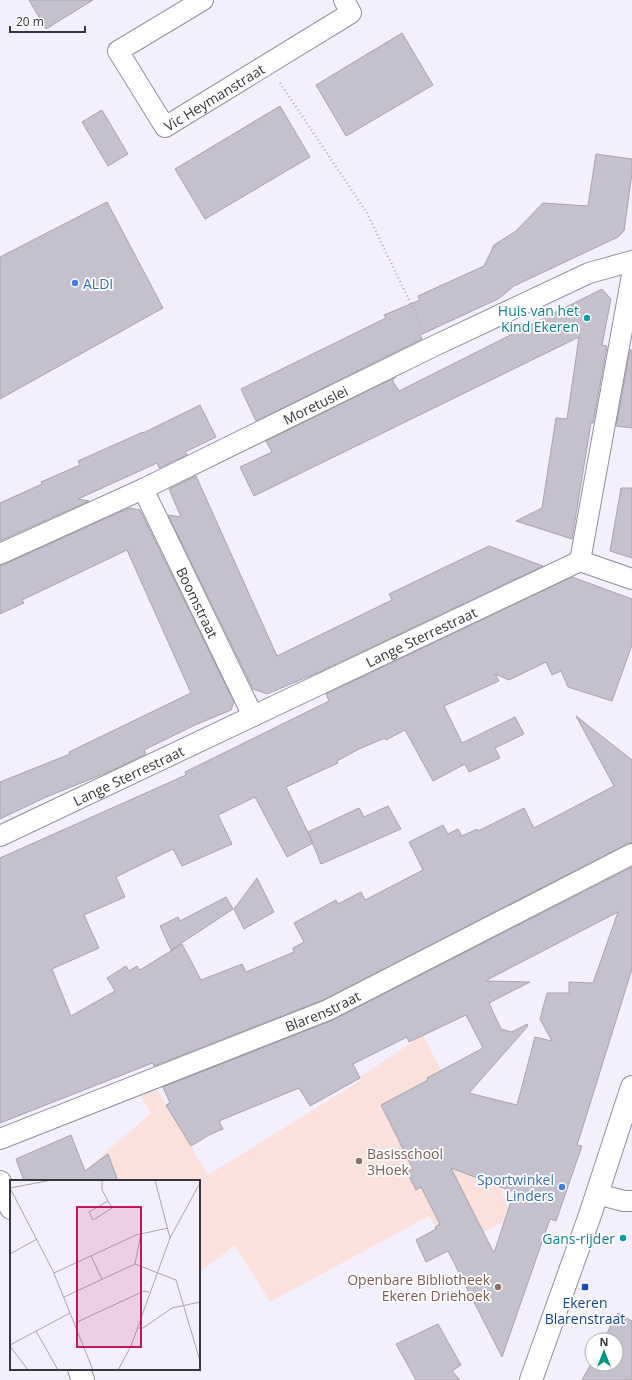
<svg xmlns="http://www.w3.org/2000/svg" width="632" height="1380" font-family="'Open Sans',sans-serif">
  <rect width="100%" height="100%" fill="#f4effc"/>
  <!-- education -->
  <path fill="#fbe1dc" d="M423 1035 501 1187 508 1210 531 1213 550 1219 544 1238 501 1223 448 1251 429 1216 270 1302 235 1245 199 1273V1181H73L151 1113 139 1093 155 1086 208 1175 361 1080 360 1077Z"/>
  <!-- building -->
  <path fill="#c5c0cd" stroke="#a8a3af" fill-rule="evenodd" d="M29 0H93L46 29Z
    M402 33 433 85 346 136 316 85Z
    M280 106 310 157 205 219 175 169Z
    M102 110 128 154 108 166 82 122Z
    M596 154 632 159V173L624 231 618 237 514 286 498 299 420 335 422 339 256 421 241 389 386 318 384 315 420 300 418 296 484 266 494 245 516 231 543 203 588 206Z
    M107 202 163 308 0 399V257Z
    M602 289 611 299 602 345 607 346 593 423H591L572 539 516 521 542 508 556 418 567 419 579 337 254 496 240 467 272 452 266 441 396 377 392 380 399 391Z
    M630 350H632V428L616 426Z
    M200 405 216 437 185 452 187 455 159 468 157 463 78 499 89 501 0 541V503L42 484 41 482 80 465 78 461 143 432V433Z
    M196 476 277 656 392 600 389 594 489 546 543 566 317 673 267 694 253 689 168 515 181 517 169 489Z
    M621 488H632V558L610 551Z
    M129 508 140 510 234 702 231 710 195 725 144 750 146 754 113 770 44 798 0 819V782L70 754 69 752 191 693 127 550 22 600 24 603 0 614V565L5 564Z
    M572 577 632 599V645L612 701 568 687 561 671 552 675 546 662 509 680 495 674 499 681 444 706 462 743 515 717 524 734 495 748 500 758 469 772 465 764 433 781 405 730 386 740 385 738 359 749 337 761 338 763 286 787 313 843 287 857 255 797 218 815 232 844 182 866 173 849 116 877 125 897 84 915 99 948 52 969 71 1016 115 991 107 978 126 966 129 971 137 966 140 970 182 944 201 980 242 964 246 972 294 952 293 948 304 942 294 923 336 900 338 904 361 892 365 900 423 870 409 842 443 825 448 834 458 829 462 836 477 829 478 831 524 808 534 828 614 786 576 716 632 760V843L627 844 323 1000 154 1066 153 1063 150 1064 0 1123V858L186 775 185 772 329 701 326 694Z
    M388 806 401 829 321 864 308 832 359 808 364 817Z
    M632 867V969L580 1136 577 1145 582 1146 556 1221 550 1219 502 1357 448 1251 426 1262 416 1240 436 1229 435 1227 440 1224 421 1187 416 1190 407 1172 413 1169 381 1105 428 1080 427 1078 483 1048 466 1015 409 1042 407 1037 353 1064 360 1078 310 1106 299 1088 219 1121 223 1129 209 1135 191 1146 166 1105 170 1103 163 1087 333 1020ZM618 912 593 983 569 982V993H547L540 1019 552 1041 535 1037 517 1105 469 1093 528 1026 527 1024 512 1032 501 1029 489 1003 530 982 485 981ZM451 1168 514 1192 494 1253Z
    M257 878 274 912 244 929 234 909Z
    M226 897 233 909 171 950 160 926 178 917 180 921Z
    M71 1135 85 1171 108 1154 118 1181H24L16 1159Z
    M618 1313 632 1321V1380H582L592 1362V1364H616V1340H603Z
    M438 1324 461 1365 452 1371 460 1380H416L396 1344Z"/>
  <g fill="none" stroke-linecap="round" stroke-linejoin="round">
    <!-- minor casing -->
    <g stroke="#938e9a" stroke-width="22">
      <g id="minor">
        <path id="s1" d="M203 0 118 51 165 127 351 13 344 0"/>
        <path id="s2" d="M143 489 253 716"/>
        <path id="s3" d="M0 554 143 489 432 347 589 273 632 261"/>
        <path d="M580 561 632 579"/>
        <path id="s4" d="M0 836 580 561 632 275"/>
        <path id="s5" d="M0 1139 328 1010 632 854"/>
        <path d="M597 1194 624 1201H632"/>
      </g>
    </g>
    <!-- tertiary casing -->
    <g stroke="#938e9a" stroke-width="24">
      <path id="tertiary" d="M531 1380 590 1215 632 1087"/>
    </g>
    <!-- secondary casing -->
    <g stroke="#938e9a" stroke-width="24">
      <path id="secondary" d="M0 1182 11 1208
        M79 1369 83 1380"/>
    </g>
    <!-- path -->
    <path stroke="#b2aeb9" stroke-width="2.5" stroke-dasharray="1 3" stroke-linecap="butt" d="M280 83 367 213 422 327"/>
    <!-- minor -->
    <use href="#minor" stroke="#fff" stroke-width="20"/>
    <!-- tertiary -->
    <use href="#tertiary" stroke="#fff" stroke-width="22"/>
    <!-- secondary -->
    <use href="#secondary" stroke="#fff" stroke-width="22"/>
  </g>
  <!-- markers -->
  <g fill="#3f7fe0" stroke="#fff" stroke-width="1.5">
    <circle cx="75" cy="283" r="4"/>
    <circle cx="562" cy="1187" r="4"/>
  </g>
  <g fill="#0f9aa8" stroke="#fff" stroke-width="1.5">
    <circle cx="587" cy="318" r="4"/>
    <circle cx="623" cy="1238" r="4"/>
  </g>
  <g fill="#8d6e63" stroke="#fff" stroke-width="1.5">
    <circle cx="359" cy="1161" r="4"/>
    <circle cx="498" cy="1287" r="4"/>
  </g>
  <rect fill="#1a4fb4" stroke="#fff" stroke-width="1.5" x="581" y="1283" width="8" height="8" rx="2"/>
  <g text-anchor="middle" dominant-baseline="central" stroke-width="3.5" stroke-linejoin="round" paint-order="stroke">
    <!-- street labels -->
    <g font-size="14" fill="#38363b" stroke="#fff">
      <text stroke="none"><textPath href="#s1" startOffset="246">Vic Heymanstraat</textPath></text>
      <text stroke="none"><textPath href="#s3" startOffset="349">Moretuslei</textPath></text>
      <text stroke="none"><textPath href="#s2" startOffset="126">Boomstraat</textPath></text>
      <text stroke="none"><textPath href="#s4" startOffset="466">Lange Sterrestraat</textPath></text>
      <text stroke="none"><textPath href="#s4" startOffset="142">Lange Sterrestraat</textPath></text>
      <text stroke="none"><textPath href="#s5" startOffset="347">Blarenstraat</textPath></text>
    </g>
    <!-- shop labels -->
    <g font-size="14" fill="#366cbe" stroke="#fff" text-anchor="start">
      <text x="83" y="283">ALDI</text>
      <text x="554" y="1179" text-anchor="end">Sportwinkel<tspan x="554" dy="16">Linders</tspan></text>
    </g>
    <!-- culture labels -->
    <g font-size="14" fill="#0d838f" stroke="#fff" text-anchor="end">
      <text x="579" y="310">Huis van het<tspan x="579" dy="16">Kind Ekeren</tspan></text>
      <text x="615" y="1238">Gans-rijder</text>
    </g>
    <!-- education labels -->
    <g font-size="14" fill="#785e54" stroke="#fff" text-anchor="start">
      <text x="367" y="1153">Basisschool<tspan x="367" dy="16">3Hoek</tspan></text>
      <text x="490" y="1279" text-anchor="end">Openbare Bibliotheek<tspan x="490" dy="16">Ekeren Driehoek</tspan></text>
    </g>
    <!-- transit labels -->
    <g font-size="14" fill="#164399" stroke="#fff">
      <text x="585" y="1302">Ekeren<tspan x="585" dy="16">Blarenstraat</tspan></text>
    </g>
  </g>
  <!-- overview -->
  <g transform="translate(10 1180)">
    <rect width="190" height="190" fill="#f4effc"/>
    <path fill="none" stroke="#a9a5af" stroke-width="1" d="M92 0V10L102 28 83 40 79 32 98 21M145 0 160 58M0 8 42 0M0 8 43 91 83 190M0 74 27 59M81 76 92 99M125 84 166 100 190 181M44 93 126 55 158 48M54 117 125 84 131 53M65 143 134 111 139 112M127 148H133L162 128 190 122M26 151 48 190M0 165 60 133M0 166 18 190M108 190 121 166 160 58 190 3"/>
    <path fill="#c2185b" fill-opacity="0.15" stroke="#c2185b" stroke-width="2" d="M67 27H131V167H67Z"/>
    <rect width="190" height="190" fill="none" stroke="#38363b" stroke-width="2"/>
  </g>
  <!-- north arrow -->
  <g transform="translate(604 1352)"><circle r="19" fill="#ffffff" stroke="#afafb1"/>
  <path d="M0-3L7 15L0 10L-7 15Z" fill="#019583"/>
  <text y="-6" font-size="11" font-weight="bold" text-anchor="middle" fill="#38363b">N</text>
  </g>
  <!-- scale -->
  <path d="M10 26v6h75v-6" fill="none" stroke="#38363b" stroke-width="2"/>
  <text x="16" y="26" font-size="12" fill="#38363b" stroke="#ffffff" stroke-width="3" paint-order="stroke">20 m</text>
</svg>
